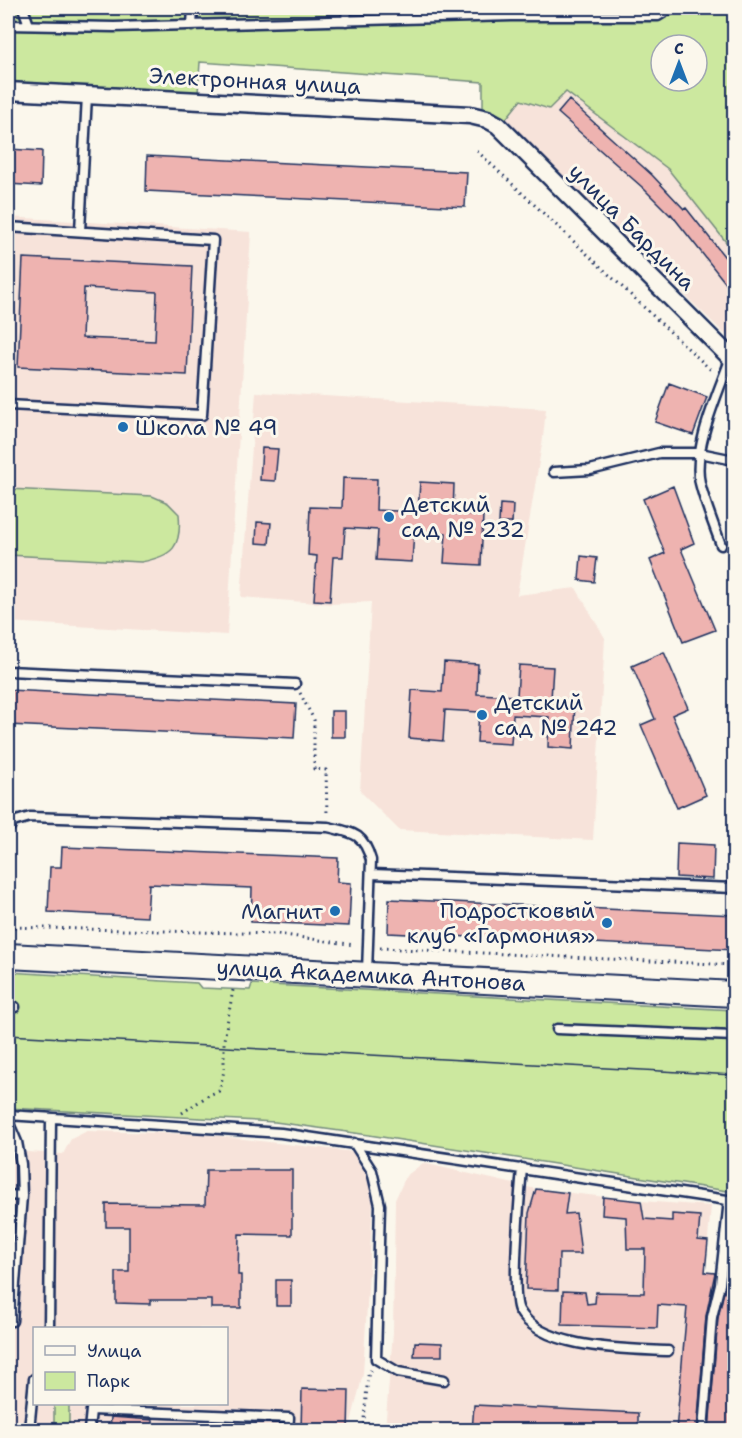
<svg xmlns="http://www.w3.org/2000/svg" width="742" height="1438" font-family="'Shantell Sans',sans-serif">
  <rect width="100%" height="100%" fill="#fbf7ec"/>
  <filter id="ink" filterUnits="userSpaceOnUse"><feTurbulence type="fractalNoise" baseFrequency=".0167" numOctaves="2"/><feDisplacementMap in="SourceGraphic" scale="12" xChannelSelector="R" yChannelSelector="G"/><feConvolveMatrix kernelMatrix="1 2 1 2 8 2 1 2 1" color-interpolation-filters="sRGB"/></filter>
  <g filter="url(#ink)">
    <!-- built -->
    <path fill="#f7e3da" fill-rule="evenodd" d="M565 92 668 169 734 252V343L505 120 521 100Z
      M8 217 251 232 227 635 8 622Z
      M256 392 546 409 543 438 517 595 576 588 605 638 593 840 399 830 360 791 371 602 330 604 241 597Z
      M87 1131 201 1134 355 1152 367 1166 373 1202 363 1374 349 1430H8V1151L63 1154 71 1139ZM34 1328H226V1404H34Z
      M423 1163 536 1189 641 1201 711 1206 705 1272 734 1276 733 1430H385L393 1332 395 1200 406 1176Z"/>
    <!-- green -->
    <path fill="#cce89f" stroke="#748c7e" stroke-width="1.5" fill-rule="evenodd" d="M8 8H734V252L668 169 566 92 549 109 521 100 505 120 495 112 483 108V82L200 62 198 93 8 82ZM661 45H697V81H661Z
      M8 489 152 496 168 503 179 514C182 547 173 556 141 562L8 555Z
      M8 972 197 983 201 988 250 990 252 984 734 1010V1192L369 1135 275 1122 8 1108Z
      M734 1207V1276L724 1274 732 1213Z
      M54 1404H69V1430H54Z"/>
    <!-- building -->
    <path fill="#eeb3b0" stroke="#1b2f5e" stroke-width="1.5" fill-rule="evenodd" d="M569 100 652 175 684 209 686 208 735 270V295L671 214 670 215 642 187 558 113Z
      M8 149 42 151 41 186 8 184Z
      M147 156 467 172 465 207 146 191Z
      M23 258 192 266 187 375 18 367ZM84 288 157 292 155 341 82 338Z
      M669 383 707 397 693 435 655 422Z
      M262 448 278 449 275 481 260 480Z
      M343 478 377 479 376 510 418 512 420 482 454 484 453 514 483 515 481 565 444 563 446 533 414 531 412 562 376 560 378 530 345 528 343 557H333L330 601 314 600 317 556 308 555 310 507 342 508Z
      M673 486 694 543 681 549 715 630 683 642 650 560 665 553 643 499Z
      M500 504 513 505 512 523H499Z
      M257 522 271 523 269 544 256 543Z
      M581 556 597 558 594 582 579 580Z
      M664 652 688 708 672 715 706 795 677 808 641 725 655 719 632 666Z
      M444 662 478 664 477 694 517 696 519 665 553 667 551 699 575 700 573 749 548 747 549 717 513 715 511 744 477 742 479 712 445 710 443 741 409 738 412 690 442 692Z
      M8 690 296 704 294 738 8 725Z
      M331 711H345V737H331Z
      M677 843 714 845 713 879 676 877Z
      M62 847 338 858 337 882 351 883 349 926 251 922 252 888 149 884 147 917 48 912 50 867H61Z
      M389 899 735 915V950L388 933Z
      M206 1170H292V1235L239 1234 238 1275H241V1308H211V1300H150V1304L116 1303V1272H129V1227H106V1204L205 1205Z
      M536 1189 568 1193 565 1214 576 1213 581 1254H559L558 1290 526 1289 529 1213Z
      M603 1197 641 1201 644 1219 672 1221V1214L700 1216 698 1240 708 1241 705 1272 715 1273 706 1316 697 1431H676L687 1307 658 1305 657 1328 562 1325 563 1291 585 1292 587 1304 595 1303 596 1292 644 1293 645 1249H627L626 1217 602 1215Z
      M727 1275 735 1276 733 1431H709L718 1318Z
      M276 1280H291V1306H276Z
      M415 1342 442 1343V1356H414Z
      M302 1389 349 1390 348 1431H301Z
      M474 1405 638 1413V1431H472Z
      M111 1417 153 1420V1431H110Z"/>
    <g fill="none" stroke-linecap="round" stroke-linejoin="round">
      <!-- lane casing -->
      <g stroke="#1b2f5e" stroke-width="13">
        <path id="lane" d="M23 8 29 25
          M346 21 347 8
          M8 25 114 27 512 16H658L671 8
          M192 26 193 8
          M8 227 213 240 202 415 8 405
          M80 231 87 95
          M554 472 590 470 659 453H700L734 460
          M721 545C714 525 705 504 700 483 692 448 719 391 731 357
          M8 671 295 684
          M8 830 13 822 30 817 328 827C354 833 363 833 371 860L367 972
          M372 874 734 888
          M8 1006 15 1007
          M557 1029 734 1036
          M8 1115 281 1133 734 1201
          M8 1121 17 1142 21 1164 22 1196 12 1321 8 1320
          M354 1143 372 1171 380 1205 376 1359 398 1372 444 1380
          M522 1168C520 1192 511 1295 519 1310 541 1350 628 1349 668 1351
          M8 1195 22 1196
          M49 1328 51 1118
          M29 1430 34 1379
          M89 1430 91 1410 289 1418 288 1430
          M703 1430 712 1317 720 1284 729 1200"/>
      </g>
      <!-- street casing -->
      <g stroke="#1b2f5e" stroke-width="21">
        <path id="street" d="M8 91 470 115 487 119 498 125 734 361"/>
      </g>
      <!-- secondary casing -->
      <g stroke="#1b2f5e" stroke-width="28">
        <path id="secondary" d="M8 956 734 994"/>
      </g>
      <!-- path -->
      <path stroke="#1b2f5e" stroke-width="3" stroke-dasharray="1.5 4.5" stroke-linecap="butt" d="M477 151 712 371
        M300 693 314 720V769L326 770 327 816
        M8 927 277 934 355 945
        M380 948 734 965
        M182 1113 209 1095 219 1091 224 1071V1040L233 990
        M363 1430 368 1376 371 1370"/>
      <!-- lane -->
      <use href="#lane" stroke="#fbf7ec" stroke-width="8"/>
      <!-- street -->
      <use href="#street" stroke="#fbf7ec" stroke-width="16"/>
      <!-- secondary -->
      <use href="#secondary" stroke="#fbf7ec" stroke-width="24"/>
      <!-- tram -->
      <path stroke="#1b2f5e" stroke-width="1.5" d="M8 1035 734 1075"/>
    </g>
  </g>
  <!-- markers -->
  <g fill="#1f6fb2" stroke="#fbf7ec" stroke-width="2">
    <circle cx="123" cy="427" r="6"/>
    <circle cx="389" cy="517" r="6"/>
    <circle cx="482" cy="715" r="6"/>
    <circle cx="335" cy="911" r="6"/>
    <circle cx="607" cy="923" r="6"/>
  </g>
  <g text-anchor="middle" dominant-baseline="central" stroke-width="6" stroke-linejoin="round" paint-order="stroke">
    <!-- street labels -->
    <g font-size="22" fill="#1b2f5e" stroke="#fbf7ec">
      <text transform="translate(255 81) rotate(3)">Электронная улица</text>
      <text transform="translate(632 227) rotate(45)">улица Бардина</text>
      <text transform="translate(371 975) rotate(3)">улица Академика Антонова</text>
    </g>
    <!-- poi labels -->
    <g font-size="22" fill="#1b2f5e" stroke="#fbf7ec" text-anchor="start">
      <text x="135" y="427">Школа № 49</text>
      <text x="401" y="504">Детский<tspan x="401" dy="25">сад № 232</tspan></text>
      <text x="494" y="702">Детский<tspan x="494" dy="25">сад № 242</tspan></text>
      <text x="595" y="910" text-anchor="end">Подростковый<tspan x="595" dy="25">клуб «Гармония»</tspan></text>
      <text x="323" y="911" text-anchor="end">Магнит</text>
    </g>
  </g>
  <!-- margin -->
  <rect width="742" height="1438" fill="none" stroke="#fbf7ec" stroke-width="30"/>
  <rect x="15" y="15" width="712" height="1408" fill="none" stroke="#1b2f5e" stroke-width="2" filter="url(#ink)"/>
  <!-- legend -->
  <rect x="33" y="1327" width="195" height="78" fill="#fbf7ec" stroke="#a1a7b3" stroke-width="1.5"/>
  <rect x="45" y="1346" width="30" height="9" fill="#fbf7ec" stroke="#a1a7b3" stroke-width="1.5"/>
  <text x="87" y="1357" font-size="18" fill="#1b2f5e">Улица</text>
  <rect x="45" y="1372" width="30" height="18" fill="#cce89f" stroke="#a1a7b3" stroke-width="1.5"/>
  <text x="87" y="1387" font-size="18" fill="#1b2f5e">Парк</text>
  <!-- north arrow -->
  <g transform="translate(679 63)"><circle r="28" fill="#fbf7ec" stroke="#a1a7b3" stroke-width="1.5"/>
  <path d="M0-4.5L10 22L0 15L-10 22Z" fill="#1f6fb2"/>
  <text y="-9" font-size="16" font-weight="bold" text-anchor="middle" fill="#1b2f5e">С</text>
  </g>
</svg>
